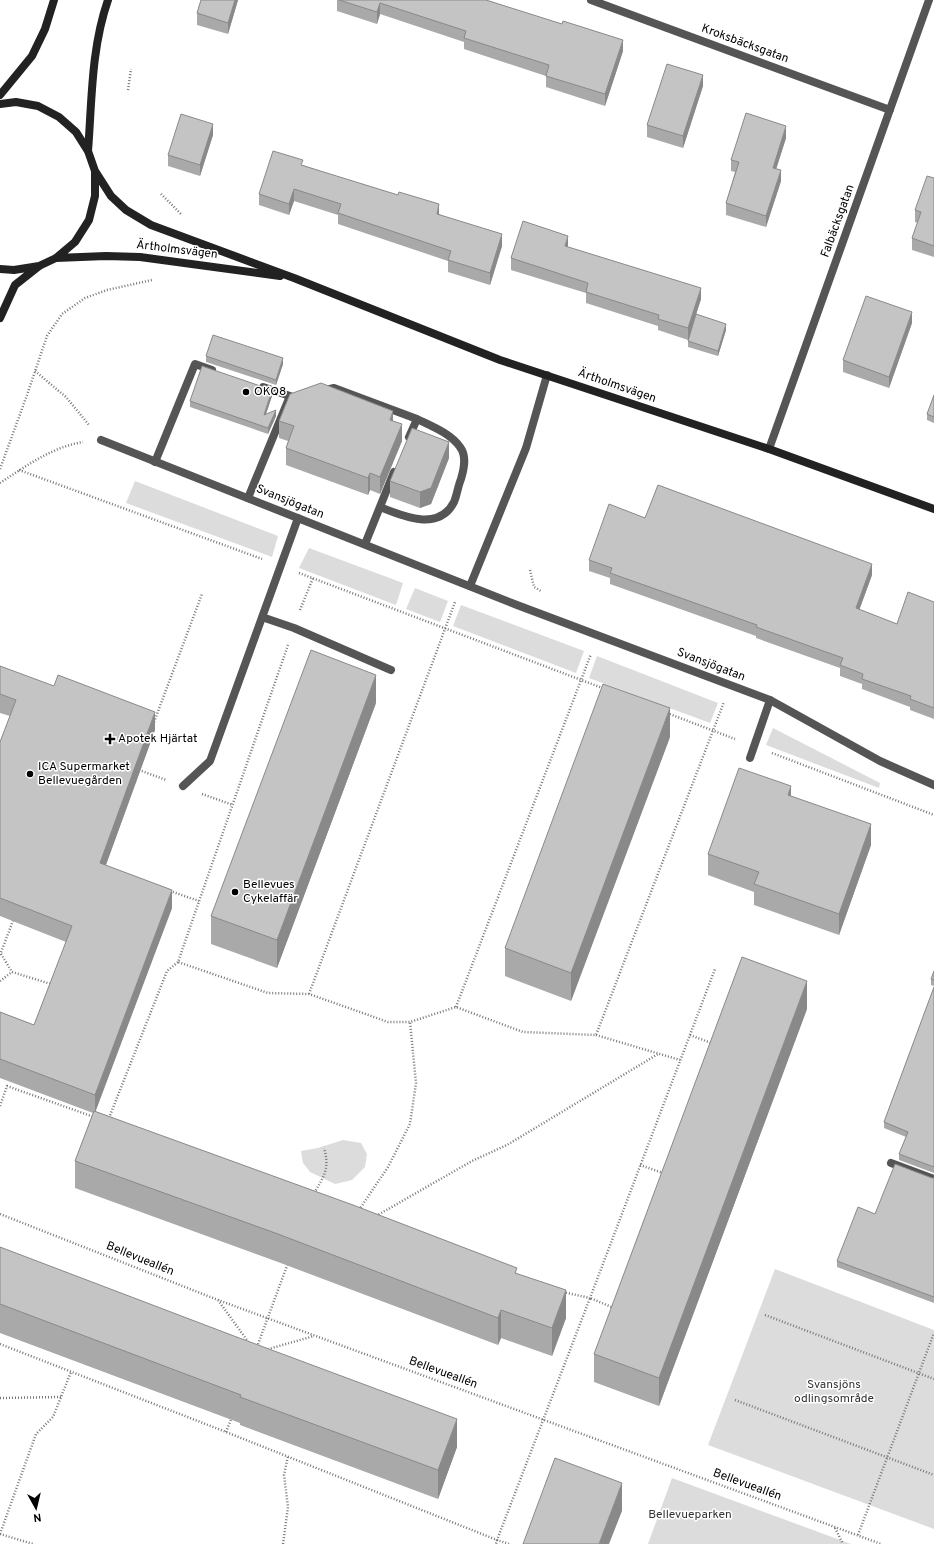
<svg xmlns="http://www.w3.org/2000/svg" width="934" height="1544" font-family="Overpass,sans-serif">
  <rect width="100%" height="100%" fill="#fff"/>
  <!-- green -->
  <path fill="#dcdcdc" d="M135 481 278 536 272 557 126 503Z
    M309 548 403 583 396 605 299 568Z
    M415 588 448 601 440 622 406 609Z
    M461 605 584 651 576 673 453 626Z
    M597 656 718 703 710 723 589 678Z
    M773 728 880 783 879 788 766 745Z
    M343 1140 361 1143 367 1154 365 1167 352 1180 335 1184 310 1172 303 1163 301 1151 318 1148Z
    M775 1269 934 1330V1529L708 1445Z
    M672 1478 851 1544H648Z"/>
  <g fill="none" stroke-linecap="round" stroke-linejoin="round">
    <!-- path -->
    <path stroke="#777" stroke-width="2.5" stroke-dasharray="1 2" stroke-linecap="butt" d="M128 90 131 69
      M161 194 181 214
      M35 371 66 397 89 425
      M0 469 27 395 47 336 62 314 85 298 107 290 152 280
      M19 470 262 559
      M0 483C26 466 52 447 83 442
      M530 570 534 587 541 591
      M299 573 605 689
      M300 610 313 578
      M288 645 178 962 268 993 309 994 388 1022H410L456 1007 523 1032 596 1035 724 702
      M667 713 735 739
      M154 722 202 594
      M772 753 934 815
      M139 770 166 780
      M202 794 233 805
      M170 891 199 901
      M1 954 12 972
      M0 955 14 918
      M0 981 12 972 51 984
      M309 994 455 602
      M456 1007 591 654
      M596 1035 680 1060
      M690 1035 711 1043
      M0 1106 7 1086 94 1117
      M109 1118 167 971 178 962
      M640 1165 663 1173
      M314 1193C324 1177 330 1168 324 1148
      M359 1210 388 1167 410 1124 416 1083 410 1022
      M0 1214 218 1300 881 1544
      M376 1216 472 1161 507 1145 658 1054
      M563 1292 590 1298 715 969
      M218 1300 249 1343
      M765 1315 934 1379
      M0 1344 226 1432 497 1540 496 1544
      M257 1347 288 1263
      M265 1350 314 1336
      M0 1398 61 1397
      M735 1400 934 1475
      M226 1432 232 1417
      M835 1528 843 1544
      M0 1534 36 1434 53 1417 71 1372
      M0 1534 33 1544
      M858 1535 934 1333
      M283 1544 288 1507 284 1475 288 1456
      M509 1544 497 1540 590 1298 614 1308"/>
    <!-- lane -->
    <path stroke="#555" stroke-width="8" d="M330 389 334 388 417 419 409 437
      M155 462 195 364 212 370
      M248 498 290 396 263 387
      M380 507C402 516 439 532 454 502 457 495 458 486 461 479 464 469 467 456 460 447 450 433 431 426 417 419
      M365 544 394 472
      M262 617 294 628 391 670
      M750 758 770 700
      M183 786 210 761 298 518"/>
    <!-- street -->
    <path stroke="#555" stroke-width="8" d="M591 0 890 110
      M101 440 517 605 770 700 880 761 934 785
      M769 449 929 0
      M470 586 526 448 547 375
      M891 1163 934 1179"/>
    <!-- secondary -->
    <path stroke="#222" stroke-width="8" d="M0 95 32 56 45 29 54 0
      M0 104 16 102 38 106 59 117 76 132 88 151 95 171V196L89 220 75 242 56 258 39 266 15 285 0 318
      M88 151C92 100 91 49 108 0
      M95 171 111 196 126 210 151 225 294 278 500 360 769 449 934 509
      M56 258 106 256 140 257 280 276
      M0 269 14 270 39 266"/>
  </g>
  <!-- wall -->
  <path fill="#a9a9a9" d="M201 0H238L228 34 197 25V13Z
    M337 0H486L623 51 605 106 546 87V76L464 49V42L380 14 377 24 337 11Z
    M703 86 683 148 647 137V125Z
    M213 135 200 176 168 166V155Z
    M786 138 776 169 781 181 766 227 726 215V203L735 172 731 171V160Z
    M303 165 439 214 502 246 490 285 448 272V261L338 224V215L294 201 289 215 259 205V194Z
    M934 178V257L912 250V238L918 223 915 222V210Z
    M568 247 701 299 696 314 726 330 718 356 688 347V340L658 330V326L586 303V293L511 270V258Z
    M912 323 889 388 843 372V360Z
    M206 356 283 364 276 385 206 362Z
    M934 395V423L927 420V414Z
    M272 396 266 414 276 416 268 434 190 407V401Z
    M279 421H393L402 441 380 494 370 490 368 495 286 465V448L288 441 279 438Z
    M449 458 431 504 420 508 390 497V481Z
    M645 518 872 575 859 610 897 624 934 602V719L910 710V707L862 689V684L840 676V668L756 638V636L610 584V578L589 571V560Z
    M0 666 155 730 106 865 172 908 95 1111 517 1273 566 1318 552 1356 501 1338 498 1345 278 1262 75 1188V1161L93 1113 0 1078V1012L34 1025 66 942 0 916V742L10 716 0 713Z
    M376 703 277 968 211 944V916Z
    M670 737 571 1001 505 976V948Z
    M791 796 871 845 839 935 754 905V892L708 875V854Z
    M934 971V986L931 985V979Z
    M934 987V1173L899 1160V1154L906 1137 884 1128V1122Z
    M807 1009 659 1406 594 1382V1354Z
    M932 1178H934V1303L837 1267V1261L875 1214Z
    M0 1247 457 1447 438 1499 240 1425V1423L0 1333Z"/>
  <!-- shaded-wall -->
  <path fill="#898989" d="M235 0H238L228 34V23Z
    M380 3V14L377 24V12Z
    M623 40V51L605 106V94Z
    M703 75V86L683 148V136Z
    M213 124V135L200 176V165Z
    M786 126V138L773 179V168Z
    M781 170V181L766 227V216Z
    M294 189V201L289 215V204Z
    M439 204V216L437 214Z
    M502 234V246L490 285V273Z
    M568 236V247L565 246Z
    M701 288V299L688 340V328Z
    M912 312V323L889 388V377Z
    M726 324V330L718 356V351Z
    M283 358V364L276 385V380Z
    M272 390V396L264 420V415Z
    M276 410V416L268 434V428Z
    M393 411V428L390 420Z
    M402 424V441L380 494V477Z
    M449 442V458L431 504 420 508V492Z
    M370 473V490L368 495V478Z
    M872 564V575L856 619V608Z
    M376 675V703L277 968V940Z
    M670 708V737L571 1001V973Z
    M155 712V730L100 881V863Z
    M791 786V807L788 795Z
    M871 824V845L839 935V914Z
    M172 890V908L95 1113V1095Z
    M807 981V1009L659 1406V1378Z
    M566 1290V1318L552 1356V1328Z
    M501 1310V1338L498 1345V1318Z
    M457 1419V1447L438 1499V1470Z
    M622 1483V1511L609 1544H599Z"/>
  <!-- building -->
  <path fill="#c4c4c4" stroke="#898989" d="M201 0H235L228 23 197 13Z
    M339 0H486L562 24 563 21 623 40 605 94 546 76 549 65 464 38 466 31 380 3 377 12Z
    M667 64 703 75 683 136 647 125Z
    M746 113 786 126 773 168 781 170 766 216 726 203 739 162 731 160Z
    M181 114 213 124 200 165 168 155Z
    M273 151 303 160 301 165 398 195 399 192 439 204 437 214 502 234 490 273 448 260 451 251 338 213 341 204 294 189 289 204 259 194Z
    M927 176 934 178V246L912 238 921 212 915 210Z
    M523 221 568 236 565 246 701 288 688 328 658 319 659 315 586 292 588 283 511 258Z
    M866 296 912 312 889 377 843 360Z
    M696 314 726 324 718 351 688 341Z
    M213 335 283 358 276 380 206 356Z
    M202 366 272 390 264 415 276 410 268 428 190 401Z
    M321 383 393 411 390 420 402 424 380 477 370 473 368 478 286 448 294 426 279 421 290 394Z
    M934 395V417L927 414Z
    M412 428 449 442 431 488 420 492 390 481Z
    M658 485 872 564 856 608 897 624 908 592 934 602V708L910 699 911 696 862 679 863 674 840 665 843 658 756 627 757 625 610 573 612 568 589 560 609 504 645 518Z
    M311 650 376 675 277 940 211 916Z
    M0 666 54 686 58 675 155 712 100 863 172 890 95 1095 0 1059V1012L34 1025 72 926 0 898V742L16 700 0 694Z
    M603 684 670 708 571 973 505 948Z
    M739 768 791 786 788 795 871 824 839 914 754 884 759 872 708 854Z
    M742 957 807 981 659 1378 594 1354Z
    M934 971V980L931 979Z
    M934 987V1167L899 1154 908 1132 884 1122Z
    M94 1111 353 1205 517 1268 515 1273 566 1290 552 1328 501 1310 498 1318 278 1234 75 1161Z
    M895 1164 932 1178H934V1297L837 1261 858 1207 875 1214Z
    M0 1247 234 1336 457 1419 438 1470 240 1397 241 1395 0 1304Z
    M555 1458 622 1483 599 1544H523Z"/>
  <!-- markers -->
  <g fill="#000" stroke="#fff" stroke-width="1.5">
    <circle cx="246" cy="392" r="4"/>
    <path d="M108 733h4v4h4v4h-4v4h-4v-4h-4v-4h4z"/>
    <circle cx="30" cy="774" r="4"/>
    <circle cx="235" cy="892" r="4"/>
  </g>
  <g text-anchor="middle" dominant-baseline="central" stroke-width="3" stroke-linejoin="round" paint-order="stroke">
    <!-- street labels -->
    <g font-size="12" fill="#000" stroke="#fff">
      <text transform="translate(745 44) rotate(20)">Kroksbäcksgatan</text>
      <text transform="translate(838 221) rotate(-70)">Falbäcksgatan</text>
      <text transform="translate(177 250) rotate(7)">Ärtholmsvägen</text>
      <text transform="translate(617 386) rotate(19)">Ärtholmsvägen</text>
      <text transform="translate(290 502) rotate(22)">Svansjögatan</text>
      <text transform="translate(711 665) rotate(21)">Svansjögatan</text>
      <text transform="translate(140 1259) rotate(22)">Bellevueallén</text>
      <text transform="translate(443 1373) rotate(20)">Bellevueallén</text>
      <text transform="translate(747 1485) rotate(20)">Bellevueallén</text>
    </g>
    <!-- poi labels -->
    <g font-size="12" fill="#000" stroke="#fff" text-anchor="start">
      <text x="254" y="392">OKQ8</text>
      <text x="118" y="739">Apotek Hjärtat</text>
      <text x="38" y="767">ICA Supermarket<tspan x="38" dy="14">Bellevuegården</tspan></text>
      <text x="243" y="885">Bellevues<tspan x="243" dy="14">Cykelaffär</tspan></text>
    </g>
    <!-- park labels -->
    <g font-size="12" fill="#333" stroke="#fff">
      <text x="834" y="1385">Svansjöns<tspan x="834" dy="14">odlingsområde</tspan></text>
      <text x="690" y="1515">Bellevueparken</text>
    </g>
  </g>
  <!-- north arrow -->
  <g transform="translate(36 1508) rotate(172)" stroke="#ffffff" stroke-width="3" paint-order="stroke">
  <path d="M0-3L7 15L0 10L-7 15Z" fill="#000000"/>
  <text y="-6" font-size="11" font-weight="bold" text-anchor="middle" fill="#000000">N</text>
  </g>
</svg>
